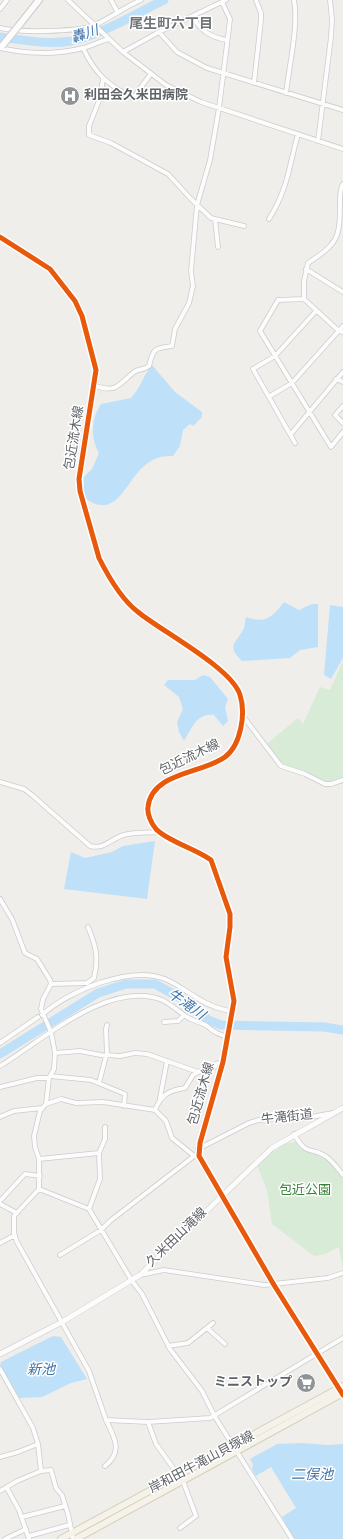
<svg xmlns="http://www.w3.org/2000/svg" width="343" height="1539" font-family="Overpass,'Noto Sans JP',sans-serif">
  <rect width="100%" height="100%" fill="#efeeea"/>
  <!-- green -->
  <path fill="#d8ebd6" d="M343 661V778L331 782 324 781 308 772 286 765 277 759 267 744 298 718 303 724 320 687 330 690Z
    M296 1142C304 1154 309 1150 320 1155 329 1160 337 1170 343 1178V1269L339 1247 325 1254 314 1256 272 1224 267 1190 257 1165 283 1144Z"/>
  <!-- water -->
  <path fill="#bfe0f9" d="M152 365 175 392 202 412V417L193 426 190 424 183 430 180 446 173 456C131 453 129 508 100 505 95 505 90 501 86 499L83 489 84 477 92 469 99 453C90 438 91 419 101 404L131 398C141 387 143 376 152 365Z
    M284 602 299 610 312 604H318V647L300 650 290 658 242 661C226 646 236 643 243 630 245 627 245 621 246 617 266 624 272 617 284 602Z
    M330 605 343 607V658L331 679 324 675Z
    M203 675 210 677 228 699 225 707 228 721 223 726 214 715C197 712 192 728 184 741L179 732 177 722 183 709 179 697 164 685 168 680H195Z
    M155 841 147 899 64 889 71 852 85 858 112 852 123 846Z
    M53 1336 61 1337 87 1379 71 1383 42 1397 19 1398 0 1365 1 1362Z
    M302 1443 328 1445 343 1444V1539H294L282 1517 296 1508 271 1467 256 1476 252 1469 253 1464 250 1459 277 1444Z"/>
  <g fill="none" stroke-linecap="round" stroke-linejoin="round">
    <!-- river -->
    <path stroke="#bfe0f9" stroke-width="9" d="M0 37C23 40 47 45 71 41 101 35 135 14 164 0
      M0 1054 98 993 126 984H155L186 1001 208 1020 221 1025 324 1027 343 1030"/>
    <!-- minor casing -->
    <g stroke="#cbcccc" stroke-width="5.5">
      <path id="minor" d="M68 0 123 52 166 85 201 102 343 149
        M111 0 117 11
        M0 9 7 0
        M192 16C201 31 210 37 227 40
        M0 28C19 33 77 32 95 25 110 18 125 7 141 0
        M159 32 177 52 207 68 343 110
        M0 48C26 54 57 55 83 48 92 46 100 41 109 39
        M83 48C95 74 108 85 133 98L150 75
        M123 52 159 32 226 0
        M103 79 100 98 89 126V135L111 143 168 174 191 199 211 218 244 226
        M254 83 261 20V13L256 0
        M286 93C289 67 299 24 294 0
        M318 141 331 37 332 19 330 0
        M215 219 218 247
        M269 219C288 189 289 166 298 134
        M306 269 343 292
        M304 299V281L308 263C338 243 340 239 340 202 340 196 340 188 343 184
        M343 332 339 331 304 299 278 300 260 331 331 447 343 432
        M336 379 343 382
        M95 386C117 393 118 385 134 372 138 369 144 370 149 366 153 349 154 348 172 346L175 329 189 303 193 286 191 271 197 205 210 160 219 108 229 28 230 19 222 2
        M270 396 292 383 343 326
        M343 406 335 415 343 423
        M291 434 343 372
        M295 443 253 369 275 356 316 311
        M242 715 281 766 305 774 325 784H331L343 780
        M0 782 24 789 32 795 90 846C104 850 112 838 124 835 135 832 148 833 159 832
        M0 899 12 919 25 953 37 959 50 980 51 984 43 999 41 1009 51 1032 55 1053 54 1069 49 1078 46 1104 40 1111 34 1136 35 1147 39 1159V1189L14 1216V1233L17 1242 89 1371 106 1420 148 1422 210 1418 343 1338
        M51 984 87 983 94 978C99 958 96 946 88 927
        M42 1015C68 991 130 965 165 979 177 984 187 992 199 999 209 1006 221 1009 233 1012
        M164 1022 178 1021 184 1015
        M0 1043 38 1017
        M55 1053 80 1051 106 1056 107 1055 120 1056 135 1053 147 1054 198 1072 215 1067 216 1064 223 1062
        M107 1055 106 1029 107 1025
        M0 1066C42 1041 109 979 162 1000 171 1004 179 1012 187 1017 193 1021 201 1022 207 1026 215 1033 218 1034 228 1037
        M50 1076 91 1080 125 1094 124 1106
        M99 1083 106 1056
        M0 1087 37 1078H49
        M160 1098 167 1061
        M46 1104 61 1099 76 1103 103 1102 155 1110 166 1121 172 1138 193 1155
        M155 1110C161 1095 169 1090 185 1088L193 1075 198 1072
        M0 1117 14 1111 42 1108
        M294 1134C308 1159 312 1145 328 1158 334 1163 338 1169 343 1175
        M198 1149 249 1123 259 1120 278 1118 300 1119 333 1113
        M39 1159 99 1153
        M39 1189 89 1209 132 1281 142 1294 170 1349 202 1391 215 1417 292 1539
        M221 1195 339 1390
        M0 1201 25 1174 40 1176
        M0 1204 17 1213
        M89 1209 100 1179 99 1153 105 1139V1127
        M0 1243 15 1235
        M60 1255 101 1230 110 1221 198 1153
        M140 1275 164 1270 264 1285 328 1278 343 1273
        M207 1328 225 1344
        M168 1346 188 1343 213 1323
        M0 1369 33 1428 38 1444 41 1471 51 1470 56 1488 62 1495 68 1514 73 1539
        M148 1422 156 1444 179 1476
        M0 1457 18 1452 38 1444
        M105 1466C123 1452 115 1438 106 1420
        M7 1488 19 1510 29 1539
        M0 1491 17 1481 41 1471
        M22 1517 65 1506
        M180 1528 196 1516 183 1481
        M29 1536 69 1525
        M5 1539 26 1529"/>
    </g>
    <!-- tertiary casing -->
    <g stroke="#cbcccc" stroke-width="6">
      <path id="tertiary" d="M0 237 50 269 75 301 82 316 96 370 79 479 80 491 99 558C108 576 121 599 138 612 161 631 232 668 240 695 246 713 241 745 225 757 202 774 152 772 148 807 147 814 151 823 156 829 167 841 196 849 211 860L230 914V927L226 957 234 1001 223 1062 198 1153 221 1195
        M0 1354 62 1322 140 1275 272 1148 343 1108"/>
    </g>
    <!-- secondary casing -->
    <g stroke="#cacacb" stroke-width="8">
      <path id="secondary" d="M20 24 39 0"/>
    </g>
    <!-- primary casing -->
    <g stroke="#d7ceb8" stroke-width="8">
      <path id="primary" d="M61 1539 343 1386
        M76 1539 343 1393"/>
    </g>
    <!-- minor -->
    <use href="#minor" stroke="#fdfcfc" stroke-width="4"/>
    <!-- tertiary -->
    <use href="#tertiary" stroke="#fdfcfc" stroke-width="5"/>
    <!-- secondary -->
    <use href="#secondary" stroke="#fdfcfc" stroke-width="6"/>
    <!-- primary -->
    <use href="#primary" stroke="#f4f2e9" stroke-width="6"/>
    <!-- secondary-bridge casing -->
    <g stroke="#cacacb" stroke-width="8" stroke-linecap="butt">
      <path id="secondary-bridge" d="M2 46 20 24"/>
    </g>
    <!-- secondary-bridge -->
    <use href="#secondary-bridge" stroke="#fdfcfc" stroke-width="6"/>
    <!-- cycleway casing -->
    <g stroke="#fff" stroke-width="8">
      <path id="cycleway" d="M0 237 50 269 75 301 82 316 96 370 79 479 80 491 99 558C108 576 121 599 138 612 161 631 232 668 240 695 246 713 241 745 225 757 202 774 152 772 148 807 147 814 151 823 156 829 167 841 196 849 211 860L230 914V927L226 957 234 1001 223 1062 200 1143 199 1156 274 1285 343 1395"/>
    </g>
    <!-- cycleway -->
    <use href="#cycleway" stroke="#e8590c" stroke-width="5"/>
  </g>
  <!-- icons -->
  <defs>
    <g id="hospital-disc" transform="scale(1)"><circle r="9.5" fill="#919496" stroke="#fff"/><path d="M-5-5h3v3.5h4V-5h3V5h-3V1.5h-4V5h-3Z" fill="#fff"/></g>
    <g id="supermarket-disc" transform="scale(1)"><circle r="9.5" fill="#919496" stroke="#fff"/><path d="M-6-5.5h2.5l.6 2H6L4.5 2H-2.5L-4.4-4H-6ZM-1.5 3.2a1.3 1.3 0 1 0 .1 0ZM3 3.2a1.3 1.3 0 1 0 .1 0Z" fill="#fff"/></g>
  </defs>
  <g fill-rule="evenodd">
    <use href="#hospital-disc" x="70" y="96"/>
    <use href="#supermarket-disc" x="306" y="1383"/>
  </g>
  <g text-anchor="middle" dominant-baseline="central" stroke-width="3" stroke-linejoin="round" paint-order="stroke">
    <!-- poi labels -->
    <g font-size="13" font-weight="bold" fill="#5f6368" stroke="#fff" text-anchor="start">
      <text x="84" y="96">利田会久米田病院</text>
      <text x="292" y="1383" text-anchor="end">ミニストップ</text>
    </g>
    <!-- street labels -->
    <g font-size="13" fill="#5f6368" stroke="#fff">
      <text transform="translate(75 438) rotate(-81)">包近流木線</text>
      <text transform="translate(190 758) rotate(-26)">包近流木線</text>
      <text transform="translate(202 1094) rotate(-74)">包近流木線</text>
      <text transform="translate(287 1118) rotate(-6)">牛滝街道</text>
      <text transform="translate(177 1238) rotate(-44)">久米田山滝線</text>
      <text transform="translate(202 1463) rotate(-28)">岸和田牛滝山貝塚線</text>
    </g>
    <!-- park labels -->
    <g font-size="13" fill="#348238" stroke="#fff">
      <text x="305" y="1191">包近公園</text>
    </g>
    <!-- neighbourhood labels -->
    <g font-size="14" font-weight="bold" fill="#70757a" stroke="#fff">
      <text x="171" y="24">尾生町六丁目</text>
    </g>
    <!-- water labels -->
    <g font-size="14" font-style="italic" fill="#4174aa" stroke="#fff">
      <text transform="translate(85 35) rotate(-18)">轟川</text>
      <text transform="translate(186 1005) rotate(35)">牛滝川</text>
      <text x="41" y="1370">新池</text>
      <text x="312" y="1475">二俣池</text>
    </g>
  </g>
</svg>
